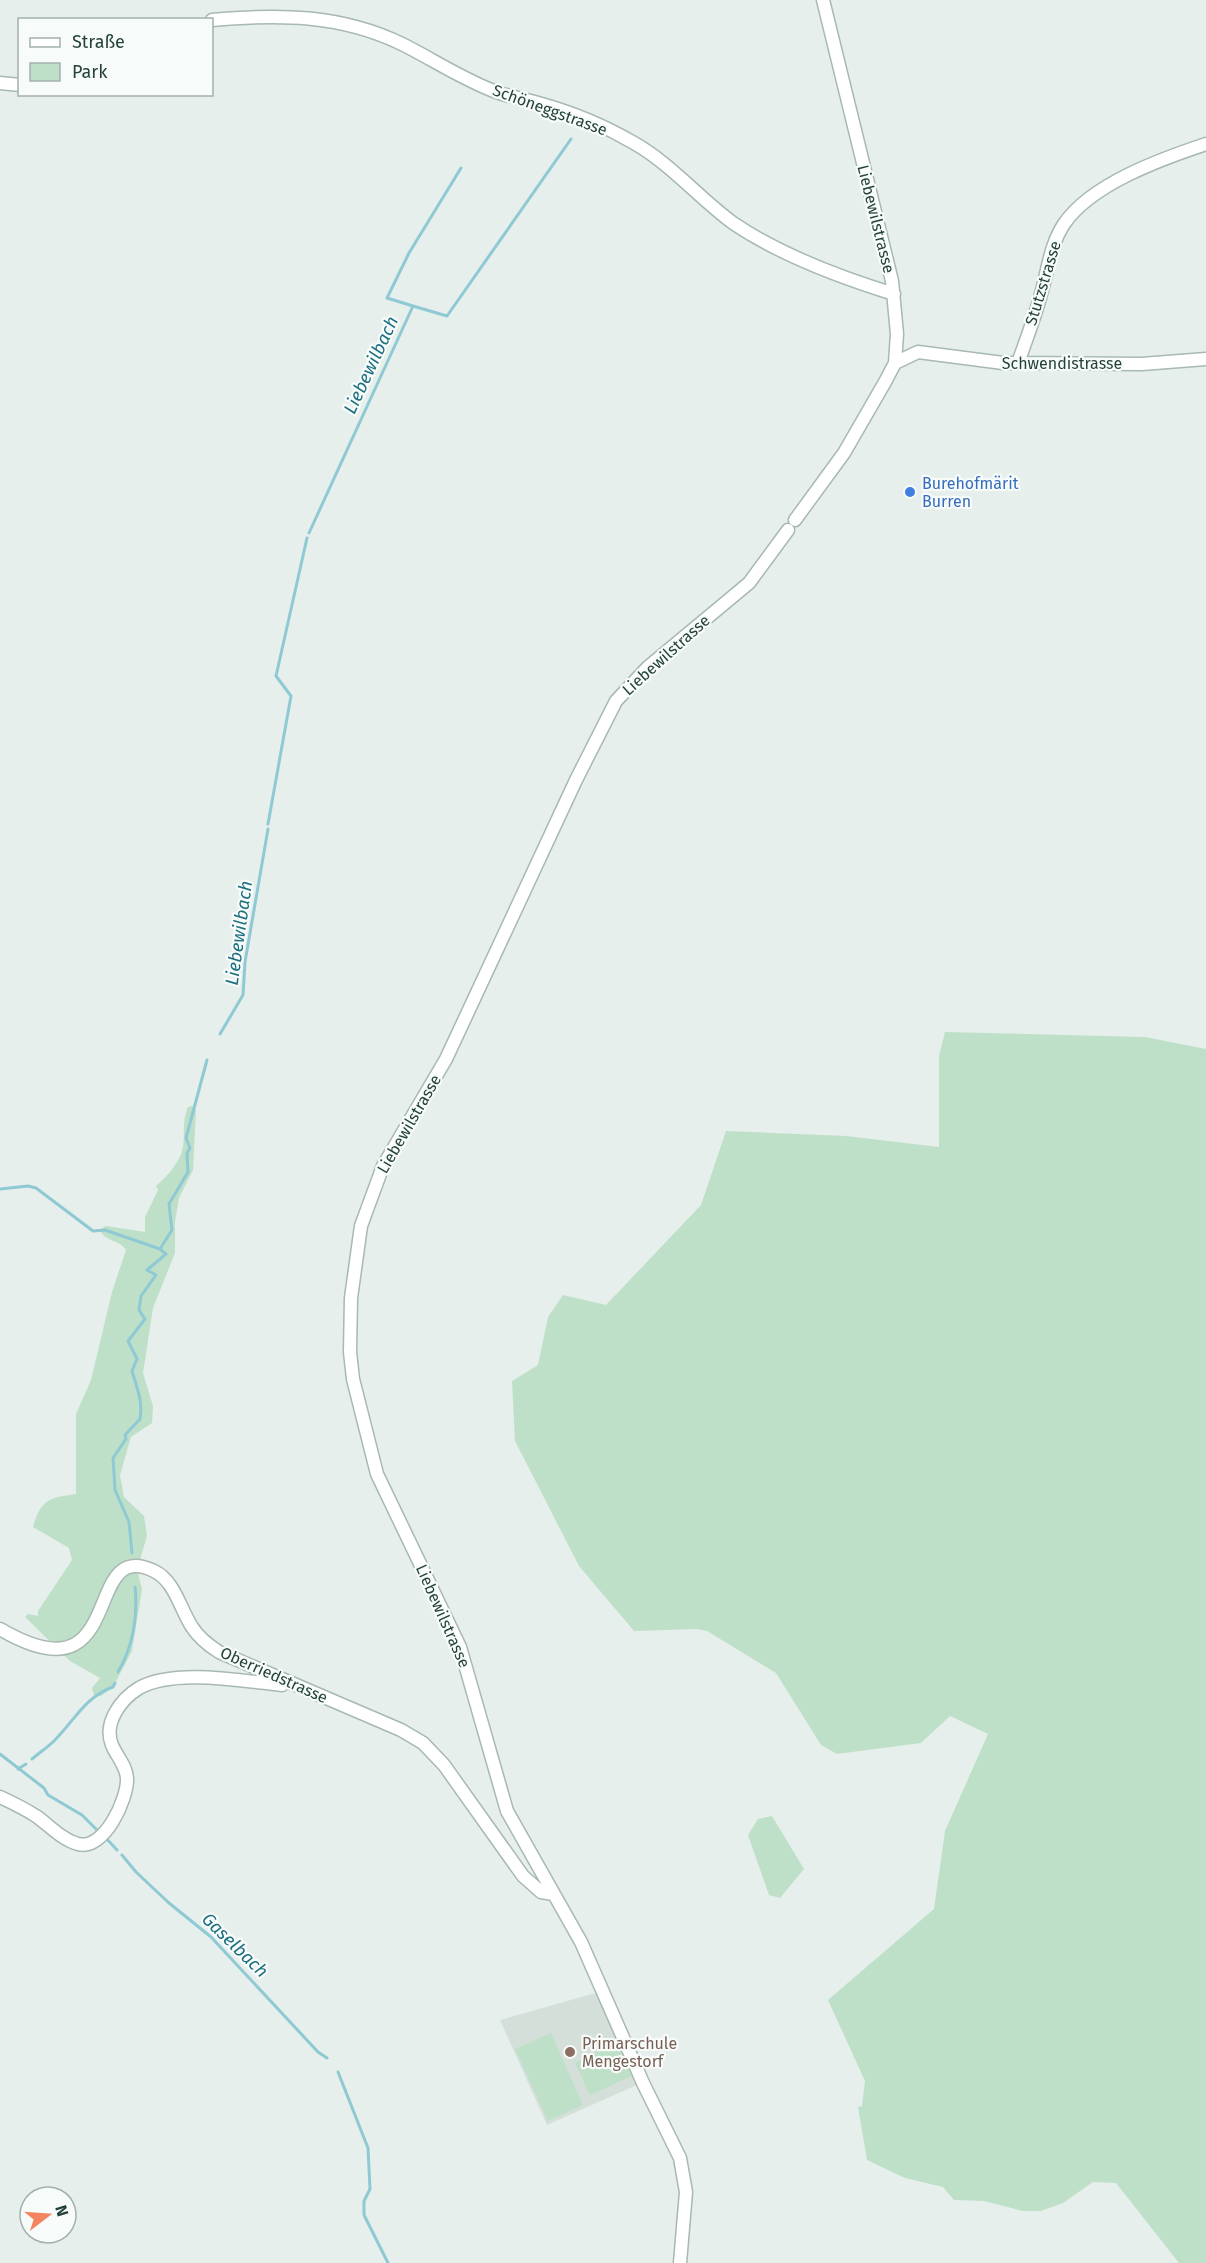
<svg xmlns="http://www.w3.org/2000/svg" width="1206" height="2263" font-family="'Fira Sans',sans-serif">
  <rect width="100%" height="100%" fill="#e6efeb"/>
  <!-- built -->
  <path fill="#d4dfda" d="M599 1992 639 2084 547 2125 500 2020Z"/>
  <!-- green -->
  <path fill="#bfe0c8" d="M945 1032 1145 1037 1206 1049V2263H1179L1116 2183 1093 2182 1063 2203 1041 2211H1023L984 2201 954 2200 943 2187 905 2178 867 2160 858 2107 862 2106 865 2081 828 2000 934 1909 945 1831 988 1734 950 1716 921 1743 837 1754 821 1745 776 1673 707 1631 697 1629 634 1631 579 1566 515 1441 512 1381 538 1365 548 1317 563 1295 606 1305 701 1205 726 1131 846 1136 939 1147V1056Z
    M192 1106 196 1110 193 1170 179 1198 175 1222V1253L153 1308 143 1373 153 1406 152 1423 131 1437 120 1475 124 1497 144 1516 147 1536 137 1570 142 1589 132 1651 113 1687 101 1696 94 1695 92 1688 100 1678 70 1661 25 1617 28 1614 38 1616V1611L72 1560 69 1548 33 1527C41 1499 49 1498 76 1494V1414L91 1380 112 1292 126 1250C119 1239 105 1242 100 1230L106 1226 145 1232V1217L158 1190 156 1186C166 1177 178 1165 182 1151 186 1137 181 1125 188 1107Z
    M772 1816 804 1869 780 1898 769 1895 748 1835 758 1819Z
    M551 2033 583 2105 548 2121 515 2049Z
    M617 2043 632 2076 590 2095 575 2063Z"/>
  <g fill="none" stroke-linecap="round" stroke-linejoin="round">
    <!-- stream -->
    <path stroke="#8ec9d4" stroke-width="3" d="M413 306 387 298 409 253 461 168
      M309 533 413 306 447 316 571 139
      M268 824 291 696 276 676 307 538
      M220 1034 243 995 245 962 268 829
      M0 1189 28 1186 36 1188 93 1231 105 1230 160 1249
      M132 1553 129 1522 115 1490 113 1458 126 1439 125 1435 140 1419C143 1401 137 1388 132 1371L137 1359 128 1341 145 1319 139 1310 141 1296 156 1275 147 1270 166 1254 160 1249 172 1230 169 1204 188 1172 187 1153 190 1148 186 1138 207 1060
      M118 1672C133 1647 138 1616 135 1587
      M0 1754 44 1788 48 1795 82 1815 99 1832
      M32 1759C39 1753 48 1747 54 1741 74 1721 86 1696 113 1687L115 1683
      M18 1769 26 1764
      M105 1837 117 1850
      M122 1855 136 1872 169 1903 211 1937 318 2052 327 2058
      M338 2072 368 2148 370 2189 364 2201V2215L388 2263"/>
    <!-- minor casing -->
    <g stroke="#a8b8b2" stroke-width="15">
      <path id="minor" d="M212 20C278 14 340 14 402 44 434 60 465 81 499 93 512 97 525 99 538 103 571 112 605 126 634 143 671 164 699 198 733 223 780 255 839 277 894 294
        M0 83 20 85
        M895 363 918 352 1003 363 1142 364 1206 359
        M1018 363C1026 340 1035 317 1041 294 1048 270 1050 245 1064 224 1091 184 1161 159 1206 144
        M795 520 844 453 885 382 895 363 897 334 892 281 823 0
        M0 1629C130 1705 80 1535 154 1571 175 1581 180 1609 192 1627 199 1638 208 1645 219 1652L401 1730 423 1743 444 1765 523 1876 541 1892 554 1894
        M0 1797C13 1803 25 1809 36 1816 49 1825 62 1840 78 1844 104 1851 128 1799 127 1778 126 1765 117 1757 112 1745 103 1723 121 1699 139 1688 174 1668 243 1681 282 1685
        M680 2263 686 2192 680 2158 643 2083 581 1942 507 1811 460 1647 377 1474 353 1379 350 1352 351 1298 361 1226 383 1166 446 1059 576 780 616 701 648 667 749 583 788 530"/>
    </g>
    <!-- minor -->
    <use href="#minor" stroke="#fff" stroke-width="12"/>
  </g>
  <!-- markers -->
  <circle fill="#3f7fe0" stroke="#f7fbf9" stroke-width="2" cx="910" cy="492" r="6"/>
  <circle fill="#8d6e63" stroke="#f7fbf9" stroke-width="2" cx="570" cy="2052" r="6"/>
  <g text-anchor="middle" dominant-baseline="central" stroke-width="4.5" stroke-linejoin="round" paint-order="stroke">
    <!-- street labels -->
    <g font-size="16" fill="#24423a" stroke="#f7fbf9">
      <text transform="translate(550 110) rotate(20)">Schöneggstrasse</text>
      <text transform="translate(876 219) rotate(76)">Liebewilstrasse</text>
      <text transform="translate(1043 283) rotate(-73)">Stutzstrasse</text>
      <text x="1062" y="363">Schwendistrasse</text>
      <text transform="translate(666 655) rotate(-42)">Liebewilstrasse</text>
      <text transform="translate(409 1124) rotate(-60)">Liebewilstrasse</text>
      <text transform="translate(443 1616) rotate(66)">Liebewilstrasse</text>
      <text transform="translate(274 1675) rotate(24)">Oberriedstrasse</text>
    </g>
    <!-- shop labels -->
    <g font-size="16" fill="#366cbe" stroke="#f7fbf9" text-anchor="start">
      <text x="922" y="483">Burehofmärit<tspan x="922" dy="18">Burren</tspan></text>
    </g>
    <!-- education labels -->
    <g font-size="16" fill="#785e54" stroke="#f7fbf9" text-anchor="start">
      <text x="582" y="2043">Primarschule<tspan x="582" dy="18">Mengestorf</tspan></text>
    </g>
    <!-- water labels -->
    <g font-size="18" font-style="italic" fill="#1c6f80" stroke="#f7fbf9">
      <text transform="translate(371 365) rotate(-65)">Liebewilbach</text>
      <text transform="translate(239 933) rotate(-82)">Liebewilbach</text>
      <text transform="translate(235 1945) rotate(44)">Gaselbach</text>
    </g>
  </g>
  <!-- legend -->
  <rect x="18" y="18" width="195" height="78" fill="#f7fbf9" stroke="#a3b1ad" stroke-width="1.5"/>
  <rect x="30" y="38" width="30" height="9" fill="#ffffff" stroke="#a3b1ad" stroke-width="1.5"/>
  <text x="72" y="48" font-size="18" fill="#24423a">Straße</text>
  <rect x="30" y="63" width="30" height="18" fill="#bfe0c8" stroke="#a3b1ad" stroke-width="1.5"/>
  <text x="72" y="78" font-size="18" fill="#24423a">Park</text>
  <!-- north arrow -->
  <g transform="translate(48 2215) rotate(73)"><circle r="28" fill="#f7fbf9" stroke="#a3b1ad" stroke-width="1.5"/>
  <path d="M0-4.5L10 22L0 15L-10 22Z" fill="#f4845f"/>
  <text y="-9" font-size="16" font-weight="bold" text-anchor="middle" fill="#24423a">N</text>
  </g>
</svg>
